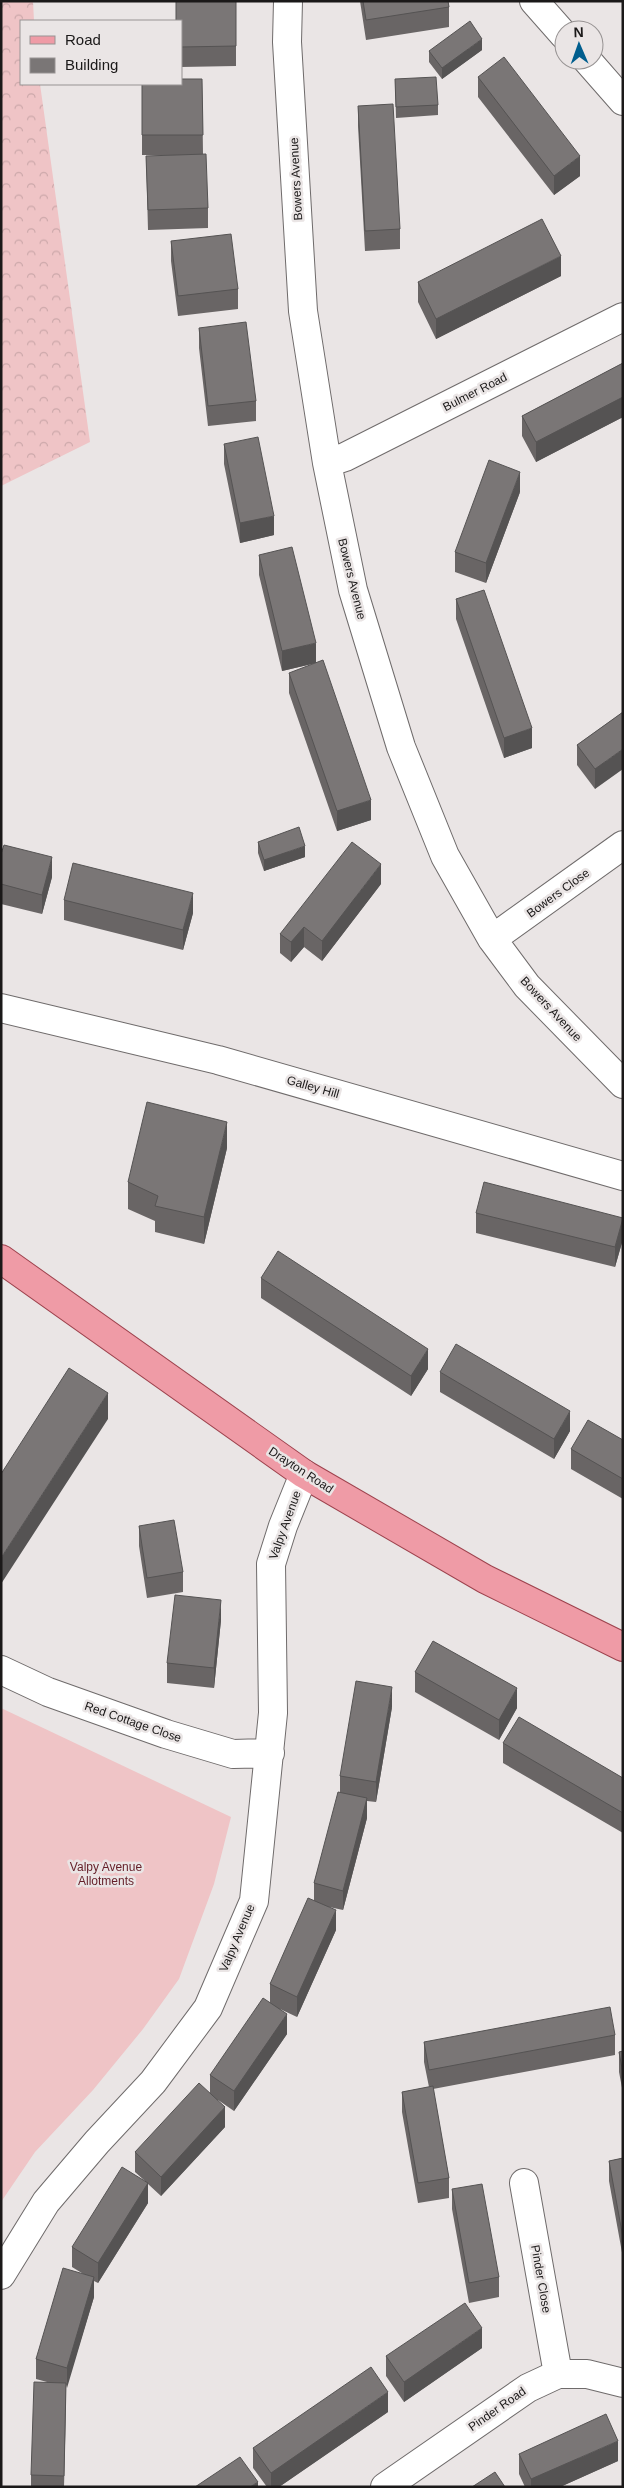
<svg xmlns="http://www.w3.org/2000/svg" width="624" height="2488" font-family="Arial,sans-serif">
  <defs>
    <pattern id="forest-crowns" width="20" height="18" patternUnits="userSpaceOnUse" patternTransform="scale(1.25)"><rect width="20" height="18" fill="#efc4c6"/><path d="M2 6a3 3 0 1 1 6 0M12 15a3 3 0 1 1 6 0" fill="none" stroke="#cca8aa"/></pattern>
  </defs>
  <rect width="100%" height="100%" fill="#eae5e5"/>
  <!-- forest -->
  <path fill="url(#forest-crowns)" d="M1 1H33L34 21H21V84H40L90 442 1 486Z"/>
  <!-- garden -->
  <path fill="#efc4c6" d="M1 1708 231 1817 214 1884 179 1979 143 2029 93 2090 35 2152 1 2202Z"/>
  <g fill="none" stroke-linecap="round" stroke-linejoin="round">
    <!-- minor casing -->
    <g stroke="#6f6b6b" stroke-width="30">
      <path id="minor" d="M288 1 287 42 303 311 327 463 353 590 401 747 445 856 492 939 527 986 623 1084
        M534 1 564 35
        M587 60 623 101
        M327 463 345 457 623 317
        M492 939 623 845
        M1 1008 218 1060 623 1176
        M1 1670 48 1692 166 1734 233 1754 270 1753
        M524 2183 558 2374
        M1 2275 46 2202 97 2142 153 2082 208 2008 254 1901 273 1713 271 1564 283 1526 304 1474
        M385 2487 528 2388 558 2374H587L623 2383"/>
    </g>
    <!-- primary casing -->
    <g stroke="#9e434e" stroke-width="30">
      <path id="primary" d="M1 1259 304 1474 485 1579 623 1647"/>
    </g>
    <!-- minor -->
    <use href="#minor" stroke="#fff" stroke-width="28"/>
    <!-- primary -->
    <use href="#primary" stroke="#ef9ba6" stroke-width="28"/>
  </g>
  <!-- wall -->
  <path fill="#696565" d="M236 1V66L181 67V21Z
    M360 1H448L449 7V27L366 40Z
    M482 50 442 79 429 62V51Z
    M478 77 580 176 554 195 478 97Z
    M202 79 203 154 208 208V228L148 230 146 156 176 155H142V84Z
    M395 79 438 105V115L396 118Z
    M358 106 400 229V249L365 251 358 126Z
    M171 241 238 289V309L178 316 171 261Z
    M561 276 436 339 418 302V282Z
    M199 328 256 401V421L208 426 199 348Z
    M623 363V417L536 462 522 436V416Z
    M224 444 274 535 240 543 224 464Z
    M520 492 486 583 455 572V552Z
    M259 555 316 663 282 671 259 575Z
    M456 599 532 748 504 758 456 619Z
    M289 673 371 820 337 831 289 693Z
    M623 712 595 789 577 765V745Z
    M258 842 305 857 264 871 258 853Z
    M1 854 52 877 42 914 1 904Z
    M381 884 322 961 304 947 291 962 280 953V934Z
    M64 900 193 913 183 950 64 920Z
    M227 1148 204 1244 155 1232V1221L128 1209V1182Z
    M476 1213 623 1218V1239L615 1267 476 1233Z
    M261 1278 428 1369 411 1396 261 1298Z
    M440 1372 570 1431 554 1459 440 1392Z
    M623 1440V1499L571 1469V1449Z
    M139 1526 183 1572V1592L147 1598 139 1546Z
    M221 1620 214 1688 167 1683V1663Z
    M415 1672 517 1708 499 1740 415 1692Z
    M392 1707 376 1802 367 1801V1818L343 1910 329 1907 336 1930 297 2017 280 2009 287 2034 234 2111 218 2100 225 2127 161 2196 148 2184V2203L98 2283 94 2281V2297L66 2388 64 2487H31V2475L47 2382 36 2379V2359L85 2275 72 2267V2247L145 2181 135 2172V2152L210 2093V2075L270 2002V1984L314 1900V1883L340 1792V1776Z
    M503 1743 623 1778V1833L503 1763Z
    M615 2035V2055L433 2089 449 2178V2198L418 2203 402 2112V2092L429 2087 424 2062V2042Z
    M623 2051V2093L619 2072V2052Z
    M623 2158V2258L609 2181V2161Z
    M452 2189 499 2277V2297L469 2303 452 2209Z
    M482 2348 404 2402 386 2376V2356Z
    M388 2412 279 2487H267L253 2468V2448Z
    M519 2454 618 2461 560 2487H525L519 2474Z"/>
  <!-- shaded-wall -->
  <path fill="#555353" d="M482 39V50L442 79V68Z
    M580 156V176L554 195V176Z
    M561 256V276L436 339V319Z
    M623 397V417L536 462V442Z
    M520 472V492L486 583V563Z
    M274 516V535L240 543V523Z
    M316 643V663L282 671V651Z
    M532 728V748L504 758V738Z
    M623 749V769L595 789V769Z
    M371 800V820L337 831V811Z
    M305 846V857L264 871V860Z
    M52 857V877L42 914V895Z
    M381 864V884L322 961V941Z
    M193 893V913L183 950V930Z
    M304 927V947L291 962V942Z
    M227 1122V1148L204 1244V1217Z
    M623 1219V1239L615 1267V1247Z
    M428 1349V1369L411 1396V1376Z
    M108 1393V1419L1 1584V1558Z
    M570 1411V1431L554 1459V1439Z
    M221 1600V1620L214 1688V1668Z
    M392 1687V1707L376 1802V1782Z
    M517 1688V1708L499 1740V1720Z
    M367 1798V1818L343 1910V1891Z
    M336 1910V1930L297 2017V1997Z
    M287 2014V2034L234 2111V2091Z
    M225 2107V2127L161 2196V2177Z
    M148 2183V2203L98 2283V2263Z
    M94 2277V2297L67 2388V2368Z
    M482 2328V2348L404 2402V2382Z
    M66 2383V2403L64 2487Z
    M388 2392V2412L279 2487H271V2473Z
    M618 2441V2461L560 2487H531V2479Z
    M258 2482V2487H250Z"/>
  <!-- building -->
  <path fill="#7a7676" stroke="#555353" d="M176 1H236V46L181 47V21H176Z
    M363 1H448L449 7 366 20Z
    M470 21 482 39 442 68 429 51Z
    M504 57 580 156 554 176 478 77Z
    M436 77 438 105 396 107 395 79Z
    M181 79H202L203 135H142V84H181Z
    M393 104 400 229 365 231 358 106Z
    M206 154 208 208 148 210 146 156Z
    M542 219 561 256 436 319 418 282Z
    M231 234 238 289 178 296 171 241Z
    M246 322 256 401 208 406 199 328Z
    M623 363V397L536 442 522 416Z
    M258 437 274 516 240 523 224 444Z
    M489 460 520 472 486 563 455 552Z
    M292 547 316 643 282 651 259 555Z
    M484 590 532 728 504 738 456 599Z
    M323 660 371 800 337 811 289 673Z
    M623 712V749L595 769 577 745Z
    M299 827 305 846 264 860 258 842Z
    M352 842 381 864 322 941 304 927 291 942 280 934Z
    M4 845 52 857 42 895 1 884V854Z
    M73 863 193 893 183 930 64 900Z
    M147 1102 227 1122 204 1217 155 1206 158 1196 128 1182Z
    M484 1182 623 1218 615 1247 476 1213Z
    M278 1251 428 1349 411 1376 261 1278Z
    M456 1344 570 1411 554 1439 440 1372Z
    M69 1368 108 1393 1 1558V1474Z
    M588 1420 623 1440V1479L571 1449Z
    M174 1520 183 1572 147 1578 139 1526Z
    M175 1595 221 1600 214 1668 167 1663Z
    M433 1641 517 1688 499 1720 415 1672Z
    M356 1681 392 1687 376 1782 340 1776Z
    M519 1717 623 1778V1813L503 1743Z
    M338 1792 367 1798 343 1891 314 1883Z
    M308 1898 336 1910 297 1997 270 1984Z
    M263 1998 287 2014 234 2091 210 2075Z
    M610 2007 615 2035 429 2070 424 2042Z
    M623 2051V2074L619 2052Z
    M199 2083 225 2107 161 2177 135 2152Z
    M433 2086 449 2178 418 2183 402 2092Z
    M623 2158V2238L609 2161Z
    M122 2167 148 2183 98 2263 72 2247Z
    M482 2184 499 2277 469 2283 452 2189Z
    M63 2268 94 2277 67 2368 36 2359Z
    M465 2303 482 2328 404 2382 386 2356Z
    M371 2367 388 2392 271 2473 253 2448Z
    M34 2382 66 2383 64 2476 31 2475Z
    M606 2414 618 2441 531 2479 519 2454Z
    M240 2457 258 2482 250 2487H195Z
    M495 2472 505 2487H472Z"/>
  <g text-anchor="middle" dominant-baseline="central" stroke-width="5" stroke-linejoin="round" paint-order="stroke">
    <!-- street labels -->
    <g font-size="12" fill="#1b1919" stroke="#eae5e5">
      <text transform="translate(296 179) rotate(-93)">Bowers Avenue</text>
      <text transform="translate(475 392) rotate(-27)">Bulmer Road</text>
      <text transform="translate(352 579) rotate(76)">Bowers Avenue</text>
      <text transform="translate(558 893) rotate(-36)">Bowers Close</text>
      <text transform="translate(551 1009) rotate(47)">Bowers Avenue</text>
      <text transform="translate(313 1087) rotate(16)">Galley Hill</text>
      <text transform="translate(301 1470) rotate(33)">Drayton Road</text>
      <text transform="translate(285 1525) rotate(-70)">Valpy Avenue</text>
      <text transform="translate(133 1722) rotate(19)">Red Cottage Close</text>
      <text transform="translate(237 1938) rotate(-67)">Valpy Avenue</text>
      <text transform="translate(541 2279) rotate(80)">Pinder Close</text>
      <text transform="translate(497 2409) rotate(-35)">Pinder Road</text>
    </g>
    <!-- park labels -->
    <g font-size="12" fill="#641e28" stroke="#eae5e5">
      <text x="106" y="1867">Valpy Avenue<tspan x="106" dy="14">Allotments</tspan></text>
    </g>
  </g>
  <!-- border -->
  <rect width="624" height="2488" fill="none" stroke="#1b1919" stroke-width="5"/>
  <!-- legend -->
  <rect x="20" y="20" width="162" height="65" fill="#eae5e5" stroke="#979393"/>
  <rect x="30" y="36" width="25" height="8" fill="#ef9ba6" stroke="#979393"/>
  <text x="65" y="45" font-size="15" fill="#1b1919">Road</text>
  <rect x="30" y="58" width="25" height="15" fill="#7a7676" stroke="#979393"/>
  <text x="65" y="70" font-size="15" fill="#1b1919">Building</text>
  <!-- north arrow -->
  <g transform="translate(579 45) rotate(358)"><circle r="24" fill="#eae5e5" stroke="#979393"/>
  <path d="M0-4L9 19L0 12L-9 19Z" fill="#005e8e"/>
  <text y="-8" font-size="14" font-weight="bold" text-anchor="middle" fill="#1b1919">N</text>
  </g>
</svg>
